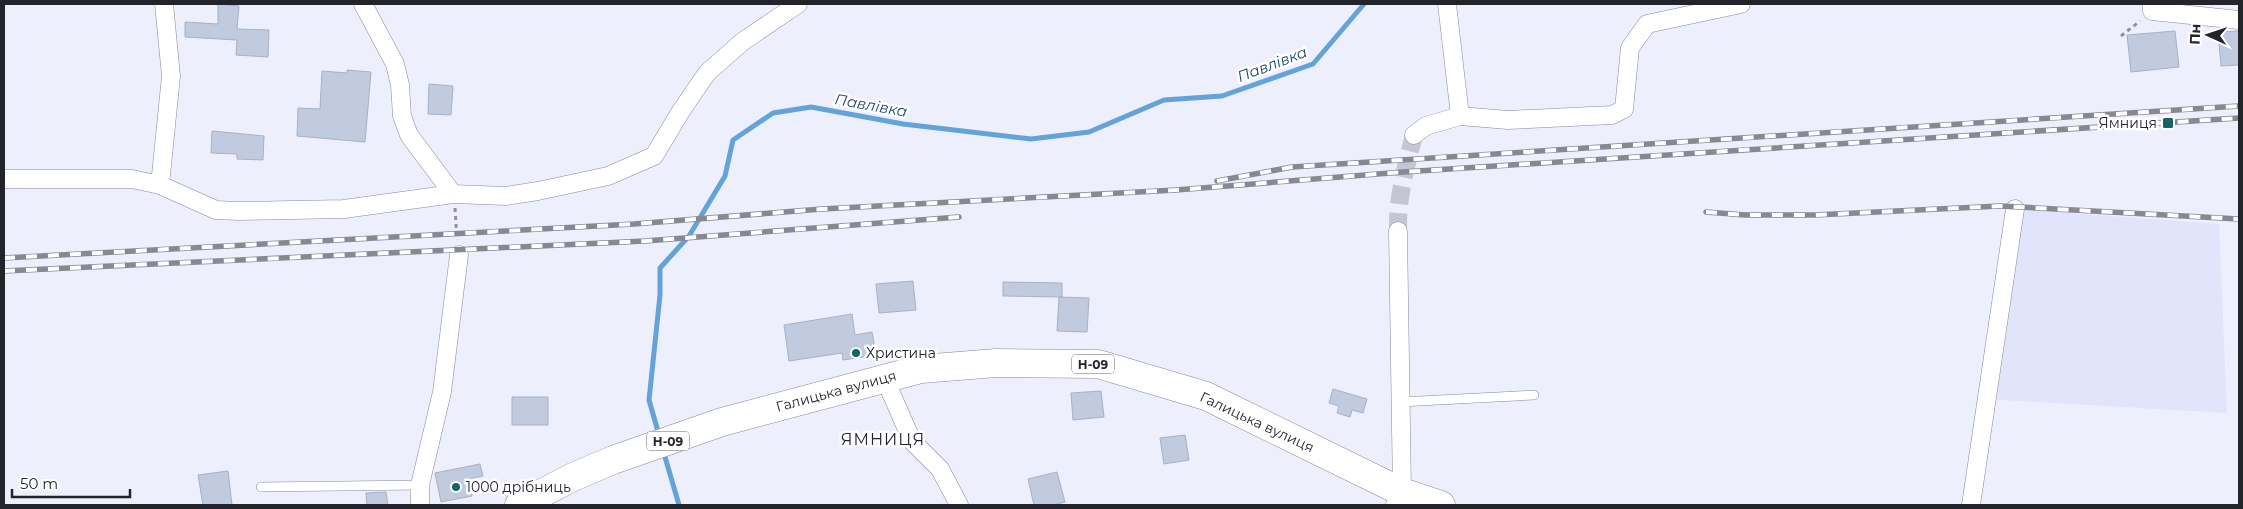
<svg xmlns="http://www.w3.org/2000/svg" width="2243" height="509" font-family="Montserrat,sans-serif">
  <rect width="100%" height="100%" fill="#edeffc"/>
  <!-- built -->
  <path fill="#e2e4fc" d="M2015 209 2219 224 2227 413 1987 399Z"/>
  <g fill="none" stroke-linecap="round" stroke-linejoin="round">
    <!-- stream -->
    <path stroke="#64a3d8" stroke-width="5" d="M659 435 649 400 660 295V268L689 236 725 176 733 140 773 113 811 107 903 124 1031 139 1089 132 1164 100 1222 96 1313 64 1364 4
      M663 450 679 505"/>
  </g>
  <!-- building -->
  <path fill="#c0cbdf" stroke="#a6b1c5" d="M218 4 239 6 237 29 269 30 268 57 236 55 237 40 185 37V22L218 24Z
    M2175 31 2179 67 2131 72 2127 35Z
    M2239 31V65L2221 66 2218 32Z
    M347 70 371 72 365 142 297 136 298 108 320 109 322 71 347 73Z
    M429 84 453 86 451 115 428 114Z
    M212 131 264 136 263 160 237 159V154L211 153Z
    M913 281 916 310 879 313 876 284Z
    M1003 282 1062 283V297L1003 296Z
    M1059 297 1089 298 1087 332 1057 331Z
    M852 314 855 335 872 332 876 355 843 360 842 353 789 361 784 325Z
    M1333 389 1367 399 1363 413 1352 410 1350 417 1337 413 1339 406 1329 403Z
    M1101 391 1104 417 1073 420 1071 393Z
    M512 397H548V425H512Z
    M1185 435 1189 460 1164 464 1160 438Z
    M480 464 483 476 469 479 472 496 441 502 435 473Z
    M228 471 232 505H203L198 475Z
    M1057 472 1065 502 1053 505H1034L1028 479Z
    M386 492 388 505H367L366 493Z"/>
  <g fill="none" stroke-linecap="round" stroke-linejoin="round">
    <!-- minor-tunnel -->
    <path stroke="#c5c6d2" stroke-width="18" stroke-dasharray="18 9" stroke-linecap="butt" d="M1398 231C1397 198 1406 167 1414 135"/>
    <!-- service casing -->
    <g stroke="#86889c" stroke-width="10">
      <path id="service" d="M1400 402 1534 395
        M261 487 420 485"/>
    </g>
    <!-- minor casing -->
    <g stroke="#86889c" stroke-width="19">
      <path id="minor" d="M363 4 395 64 400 85 402 116 409 135 453 194
        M1447 4 1460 116 1508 120 1612 115 1624 109 1630 48 1647 24 1741 4
        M2152 4V11L2239 20
        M1414 135 1426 126 1460 116
        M4 179H132L160 185 216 210 239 211 344 209 453 194 506 196 538 191 608 176 654 156 681 111 707 73 742 42 798 4
        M160 185 171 76 164 4
        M884 377 912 441 940 469 959 505
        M420 505V485L442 392 459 255
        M1395 505 1402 492 1398 231
        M1971 505 2015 209"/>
    </g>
    <!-- primary casing -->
    <g stroke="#86889c" stroke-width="29">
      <path id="primary" d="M519 505 573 477 613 460 722 422 921 369 996 363 1098 364 1206 396 1402 492 1441 505"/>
    </g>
    <!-- path -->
    <path stroke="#8f909b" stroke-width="3" stroke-dasharray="4 4" stroke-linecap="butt" d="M2121 36 2140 21
      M455 208 457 240"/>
    <!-- service -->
    <use href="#service" stroke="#fff" stroke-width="9"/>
    <!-- minor -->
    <use href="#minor" stroke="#fff" stroke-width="18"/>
    <!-- primary -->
    <use href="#primary" stroke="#fff" stroke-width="28"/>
    <!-- rail casing -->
    <g stroke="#878893" stroke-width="5.5">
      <path id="rail" d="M1217 181 1292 167 2239 106
        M1706 212 1745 215H1815L2000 206 2239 219
        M4 258 634 224 822 209 1176 190 1403 172 2239 118
        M4 271 645 241 959 217"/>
    </g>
    <!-- rail -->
    <use href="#rail" stroke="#fff" stroke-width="4" stroke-dasharray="11" stroke-linecap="butt"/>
  </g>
  <!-- markers -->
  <g fill="#166561" stroke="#fff" stroke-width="2">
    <rect x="2162" y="117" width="12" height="12" rx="2.5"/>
    <circle cx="856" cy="353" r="5"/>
    <circle cx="456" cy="487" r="5"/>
  </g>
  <g text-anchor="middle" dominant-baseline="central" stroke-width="5" stroke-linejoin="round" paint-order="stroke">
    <!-- shield labels -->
    <g fill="#fff" stroke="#65656b" stroke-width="1">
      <rect x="1072" y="354.5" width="42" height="19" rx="4"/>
      <rect x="647" y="431.5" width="42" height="19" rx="4"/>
    </g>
    <g font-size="12" font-weight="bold" fill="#23232c">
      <text x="1093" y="364">Н-09</text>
      <text x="668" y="441">Н-09</text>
    </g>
    <!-- poi labels -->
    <g font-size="14" fill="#23232c" stroke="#fff" text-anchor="start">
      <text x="2157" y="123" text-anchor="end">Ямниця</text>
      <text x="866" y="353">Христина</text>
      <text x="466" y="487">1000 дрібниць</text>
    </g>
    <!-- street labels -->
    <g font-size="14" fill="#23232c" stroke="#fff">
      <text transform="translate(836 391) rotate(-15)">Галицька вулиця</text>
      <text transform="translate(1257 422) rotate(25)">Галицька вулиця</text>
    </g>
    <!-- water labels -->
    <g font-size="15" font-style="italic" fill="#19476b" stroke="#fff">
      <text transform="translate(1272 64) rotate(-21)">Павлівка</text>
      <text transform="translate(871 105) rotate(10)">Павлівка</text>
    </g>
    <!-- quarter labels -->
    <g font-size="16" letter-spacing="1" fill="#23232c" stroke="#fff">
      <text x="883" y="439">ЯМНИЦЯ</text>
    </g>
  </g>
  <!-- border -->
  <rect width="2243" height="509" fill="none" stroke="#23232c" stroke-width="10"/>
  <!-- north arrow -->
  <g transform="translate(2208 35) rotate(273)" stroke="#ffffff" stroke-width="4" paint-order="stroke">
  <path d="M0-4L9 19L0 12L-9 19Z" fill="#23232c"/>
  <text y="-8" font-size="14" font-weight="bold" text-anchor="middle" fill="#23232c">Пн</text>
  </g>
  <!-- scale -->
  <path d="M12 489v8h118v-8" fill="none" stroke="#23232c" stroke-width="2.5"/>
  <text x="20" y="489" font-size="15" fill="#23232c" stroke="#ffffff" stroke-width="4" paint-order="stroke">50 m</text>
</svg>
